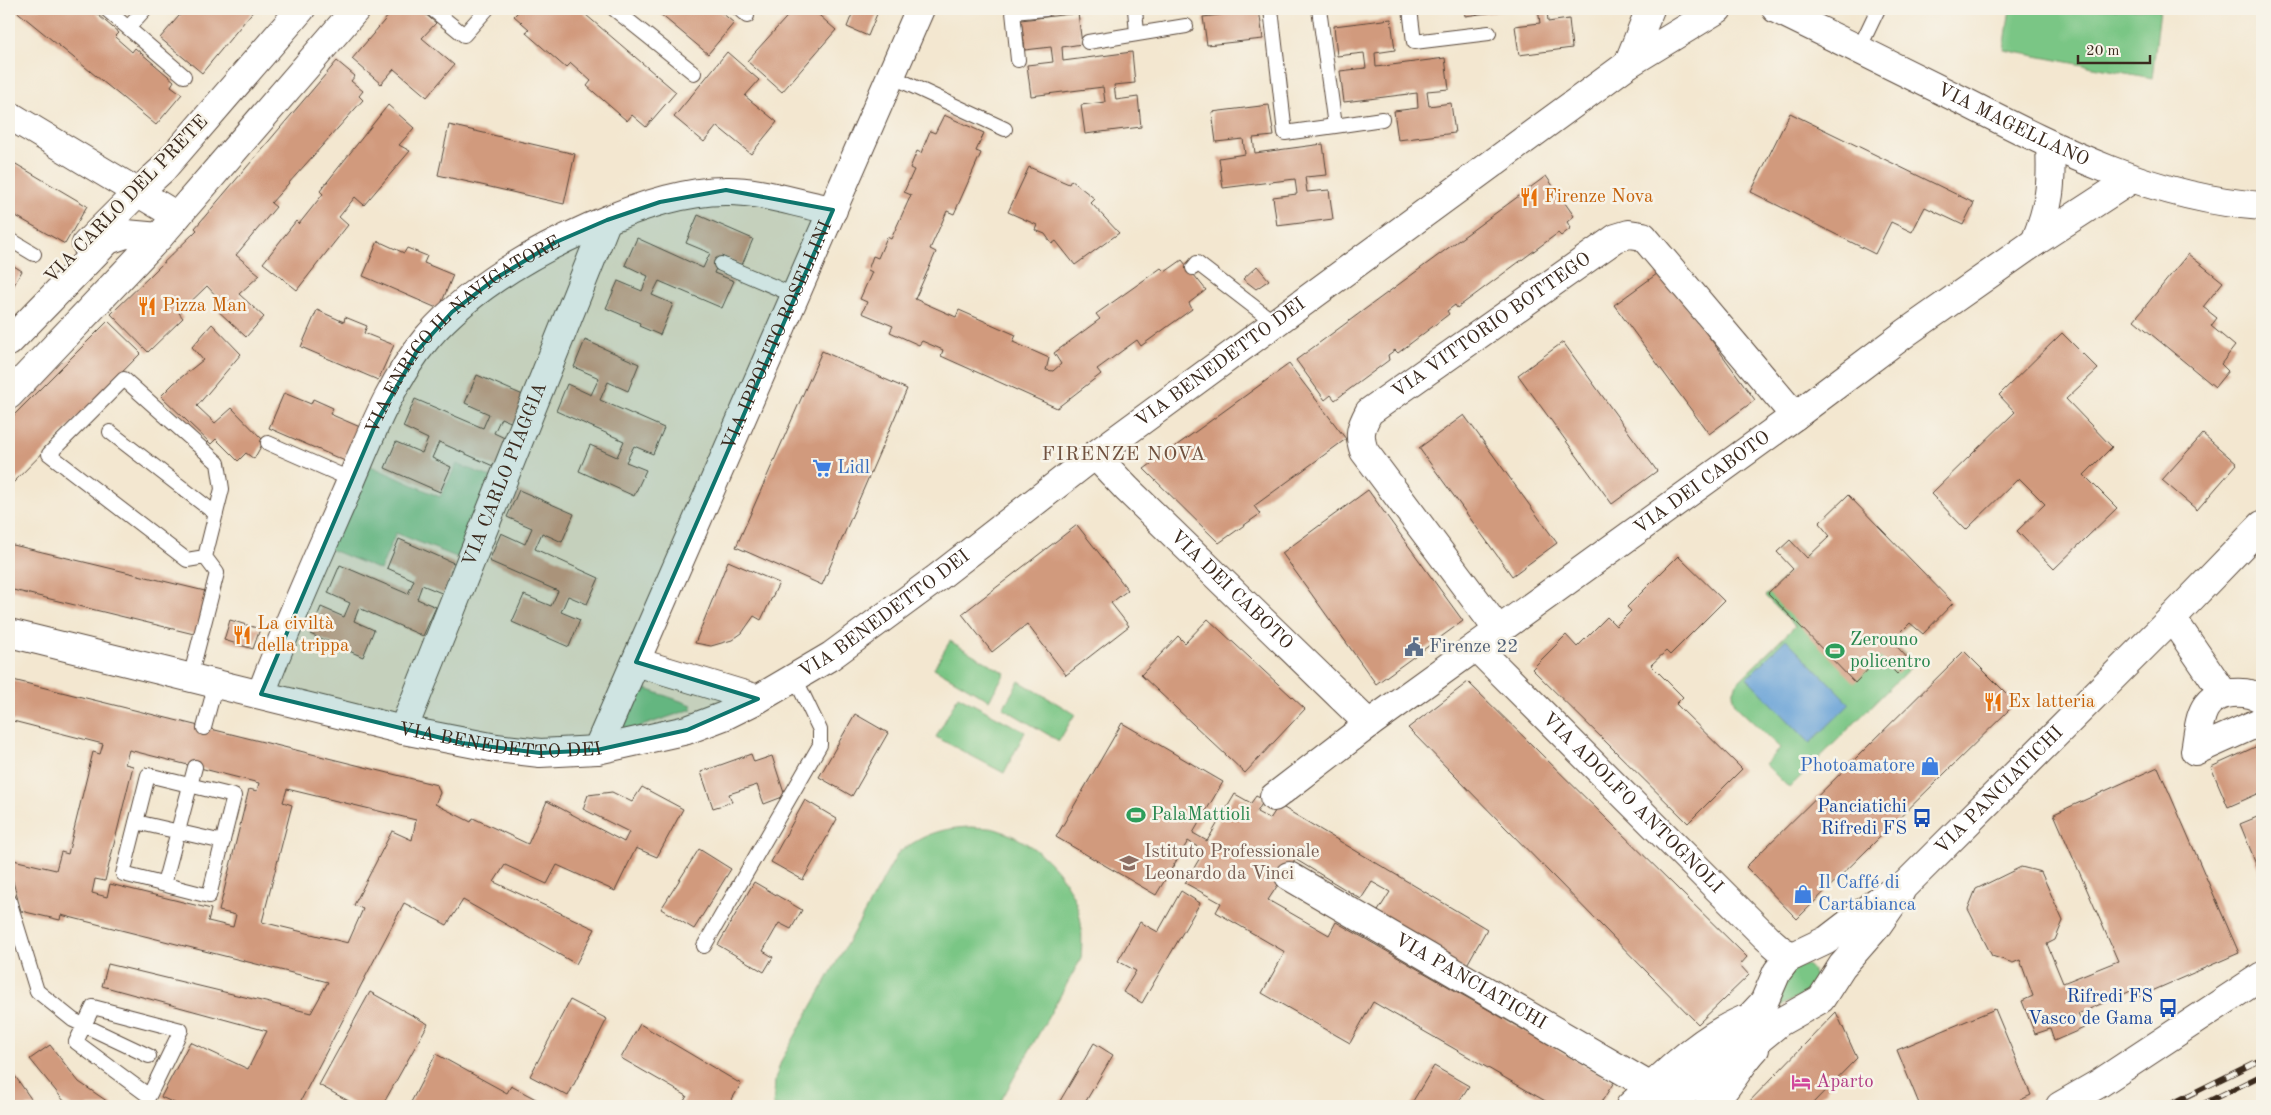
<svg xmlns="http://www.w3.org/2000/svg" width="2271" height="1115" font-family="'Old Standard TT',serif">
  <rect width="100%" height="100%" fill="#f7f3e8"/>
  <filter id="ink" filterUnits="userSpaceOnUse"><feTurbulence type="fractalNoise" baseFrequency=".02" numOctaves="2"/><feDisplacementMap in="SourceGraphic" scale="10" xChannelSelector="R" yChannelSelector="G"/><feConvolveMatrix kernelMatrix="1 2 1 2 8 2 1 2 1" color-interpolation-filters="sRGB"/></filter>
  <filter id="wash" filterUnits="userSpaceOnUse"><feTurbulence type="fractalNoise" baseFrequency=".0096" numOctaves="4" result="noise"/><feDisplacementMap in="SourceGraphic" scale="20" xChannelSelector="R" yChannelSelector="G"/><feGaussianBlur stdDeviation="1.12" result="paint"/><feColorMatrix in="noise" values="0 0 0 0 0 0 0 0 0 0 0 0 0 0 0 0 0 1.4 0 .05"/><feComposite in="paint" operator="in"/></filter>
  <g filter="url(#wash)">
    <rect width="100%" height="100%" fill="#f3e7d0"/>
    <!-- green -->
    <path fill="#7ac685" stroke="#5a7852" d="M2010 9H2160L2152 78 2004 50Z
      M364 463 440 497 457 464 498 480 464 560 396 533 380 570 327 548Z
      M1790 540 1808 558 1910 623 1892 641 1914 664 1789 788 1765 764 1780 748 1737 707C1730 698 1733 692 1737 683L1795 626 1765 596 1793 569 1777 552Z
      M950 641 1005 673 989 700 934 668Z
      M1019 681 1075 714 1059 741 1003 708Z
      M643 688 692 705V709L624 732 622 729 638 691Z
      M958 696 1025 732 1004 773 936 737Z
      M971 827C980 828 990 827 998 830 1035 842 1066 872 1078 909 1083 925 1082 942 1081 959L998 1106H773L775 1080 781 1061 898 853C923 835 940 828 971 827Z
      M1805 964 1813 970 1817 979 1811 991 1773 1010 1788 971Z"/>
    <!-- water -->
    <path fill="#67a2d7" stroke="#51667a" d="M1786 639 1850 704 1810 743 1747 678Z"/>
    <g id="blocks">
      <!-- building -->
      <path fill="#d19a7d" fill-rule="evenodd" d="M14 9H91L119 33 115 37 132 52 135 48 174 81 171 86 182 94 156 125Z
        M185 9H255L202 73 160 38Z
        M394 9H419L436 23 422 38 454 65 427 97 394 69 381 84 352 59Z
        M521 9H579L676 92 646 127 632 115 627 121 587 86 591 81 571 63 566 68 526 33 529 29 514 16Z
        M654 9H724L721 12 734 23 708 54Z
        M794 9H812L836 30 782 92 747 61Z
        M854 9H879L868 36 847 27Z
        M1226 9H1237V12L1259 9 1263 39 1207 45 1203 17 1227 14Z
        M1464 9H1510V10L1465 16Z
        M1538 9H1547L1548 22 1569 19 1572 48 1519 55 1515 26 1540 23Z
        M1078 13 1082 44 1062 47 1063 61 1132 52 1135 83 1114 85 1116 100 1138 97 1141 127 1085 134 1081 105 1105 102 1103 87 1031 96 1027 65 1053 62 1051 47 1025 50 1021 20Z
        M1391 19 1395 50 1375 53 1376 67 1445 58 1449 89 1427 91 1429 106 1451 103 1455 133 1398 140 1394 111 1418 108 1417 93 1344 102 1340 71 1366 68 1364 53 1337 56 1334 26Z
        M727 52 759 80 745 96 777 122 751 154 717 126 704 142 674 117Z
        M337 61 355 76 351 81 363 91 359 96 363 100 271 203 276 207 236 255 260 275 239 294 264 317 246 337 215 308 221 301 207 286 179 313 183 318 148 352 111 314 197 230 195 228Z
        M388 105 414 128 399 145 410 151 364 205 355 197 339 217 348 225 297 290 263 263 296 221 299 224 323 194 320 191Z
        M1269 105 1274 136 1253 138 1255 153 1323 144 1327 175 1305 177 1307 192 1329 190 1333 219 1277 226 1273 197 1297 194 1295 179 1223 188 1219 158 1245 154 1243 139 1216 142 1212 112Z
        M1790 113 1974 203 1963 225 1925 207 1912 232 1891 222 1875 254 1751 192Z
        M944 115 984 133 976 151 981 153 954 214 947 211 930 249 936 252 915 299 956 317 959 310 1016 335 1013 342 1049 358 1046 370 1053 371 1061 364 1054 353 1100 319 1096 314 1161 268 1165 272 1182 260 1206 290 1189 303 1192 309 1141 346 1137 340 1097 369 1101 374 1057 408 941 356 943 350 922 341 919 345 890 332 893 326 862 313 867 302 860 299 872 272 868 270 873 256 878 258 887 237 891 239 911 195 904 192 914 170 910 168 917 151 921 153 930 131 935 133Z
        M449 125 575 154 564 204 438 175Z
        M9 160 87 206 65 244 9 212Z
        M1029 167 1069 184 1071 180 1095 199 1091 203 1119 233 1075 265 1056 241 1052 244 1045 234 1035 230 1037 225 1008 212Z
        M1546 176 1574 216 1567 222 1571 228 1561 236 1558 233 1457 308 1455 305 1447 311 1449 314 1398 353 1395 350 1388 355 1389 360 1335 400 1331 395 1325 400 1296 360Z
        M698 215 753 239 742 265 721 256 714 273 734 281 722 308 659 281 652 295 673 304 660 335 639 326 640 323 606 308 618 281 642 291 648 276 625 265 637 238 703 268 710 253 686 243Z
        M378 241 404 253 407 248 427 256 424 263 453 275 439 309 363 276Z
        M2188 254 2223 282 2203 307 2217 318 2211 326 2235 346 2221 364 2228 371 2215 387 2134 320Z
        M9 263 22 271 11 290 9 288Z
        M1257 266 1269 280 1256 289 1243 279Z
        M1661 271 1755 400 1709 434 1614 305Z
        M317 310 344 322 345 317 367 326 364 333 394 345 378 380 301 347Z
        M108 321 141 353 9 487V420Z
        M212 324 241 354 197 406 215 423 232 408 264 441 254 459 246 453 238 461 216 439 211 444 161 396 174 383 203 360 192 347Z
        M2062 333 2098 369 2066 399 2112 447 2084 475 2117 508 2054 569 2017 531 2045 504 2019 478 1966 530 1931 494 2015 412 1999 395Z
        M585 340 639 364 628 391 608 382 600 400 664 428 653 454 634 446 626 462 646 470 634 496 579 471 590 445 617 457 624 441 556 411 567 384 591 395 599 378 574 367Z
        M1563 342 1657 471 1612 504 1518 375Z
        M822 351 907 389 822 585 736 547Z
        M1289 364 1346 439 1254 506 1260 514 1219 543 1144 469Z
        M477 375 532 399 520 426 501 418 494 433 513 442 502 470 439 442 432 458 451 467 440 492 385 468 396 442 422 453 428 439 403 427 415 399 483 428 489 414 465 403Z
        M284 393 311 404 313 399 333 408 330 414 360 427 345 461 269 428Z
        M1464 415 1557 543 1512 576 1419 448Z
        M2203 434 2237 464 2197 510 2162 480Z
        M519 490 574 514 562 542 542 533 535 549 599 578 587 604 568 596 561 612 580 620 569 647 512 622 524 595 551 606 558 591 489 561 501 533 525 544 532 528 507 517Z
        M1368 490 1463 621 1376 684 1282 553Z
        M1848 495 1953 603 1923 634 1910 623 1892 641 1910 661 1897 674 1880 657 1855 683 1768 593 1793 569 1777 552 1790 540 1807 558 1830 536 1819 523Z
        M1077 525 1128 590 1111 603 1129 626 1066 675 1027 624 992 652 962 614Z
        M399 539 456 564 444 594 422 585 417 599 436 607 423 636 359 608 354 621 374 630 363 657 310 634 321 607 344 617 350 603 328 593 340 565 408 594 414 580 387 568Z
        M9 544 209 592 198 635 9 589Z
        M1678 556 1724 601 1670 655 1666 651 1651 665 1683 697 1676 704 1742 769 1688 823 1532 669 1566 635 1577 647 1607 617 1616 626 1631 611 1627 607Z
        M728 561 779 583 761 620 754 616 742 633 732 640 711 646 695 643Z
        M1208 619 1305 709 1245 773 1141 675 1178 636 1185 643Z
        M230 620 260 629 253 649 224 640Z
        M1964 651 2016 703 1797 919 1746 867Z
        M9 679 437 785 440 793 435 804 471 822 473 818 528 844 547 801 624 842 629 832 583 809 588 795 612 792 632 802 642 787 683 809 657 857 636 848 615 891 557 865 547 884 505 865 494 882 595 929 576 964 463 900 447 925 404 903 298 1106H181L161 1097 190 1042 248 1069 267 1031 102 986 108 964 311 1013 328 982 61 915 60 920 21 911 9 867V859L56 870 61 852 68 854 93 752 100 754 103 744 9 720ZM129 750 259 783 257 791 249 789 219 911 236 915 233 927 208 921 211 909 110 884 107 897 92 893 95 879 105 881 133 766 125 764ZM287 789 416 820 412 840 392 831 354 905 363 909 348 943 262 922 292 805 283 802Z
        M1468 682 1747 957 1740 965 1749 975 1698 1024 1408 728Z
        M855 714 888 733 852 796 819 777Z
        M1122 723 1223 782 1193 833 1207 841 1235 794 1251 803 1256 796 1264 800 1257 812 1270 819 1279 805 1487 929 1464 970 1373 919 1390 892 1372 882 1361 899 1295 859 1268 900 1329 935 1336 922 1614 1082 1599 1106H1554L1373 1002 1350 1043 1262 993 1285 952 1216 912 1221 903 1185 883 1204 851 1188 841 1156 895 1056 837Z
        M2262 744V792L2228 807 2211 767Z
        M751 754 754 762 772 756 785 796 764 804 757 785 729 794 732 802 713 808 701 772Z
        M2158 767 2239 953 2136 998 2133 990 2078 1014 2084 1028 2054 1041 2050 1029 2035 1034 2022 1001 2033 996 2020 960 2013 963 1992 956 1968 909 1976 889 2021 867 2041 872 2063 921 2055 940 2047 944 2063 983 2118 961 2054 814Z
        M805 800 837 819 803 880 771 862Z
        M2262 815V878L2240 824Z
        M699 849 731 869 694 929 661 909Z
        M754 882 802 910 791 929 779 923 763 951 773 957 764 972 718 945Z
        M1181 891 1200 903 1142 1003 1123 992 1136 971 1118 961 1140 922 1158 932Z
        M370 992 428 1024 382 1106H358L319 1085Z
        M570 1000 607 1019 568 1096 530 1076Z
        M1995 1009 2031 1095 2008 1106H1920L1897 1050Z
        M1836 1012 1857 1058 1810 1106H1745Z
        M640 1024 741 1084 728 1106H681L687 1096 621 1058Z
        M1094 1043 1113 1055 1083 1106H1057Z
        M50 1045 79 1082 114 1106H72L64 1101 30 1059Z
        M436 1054 507 1093 511 1086 549 1106H409Z
        M9 1064 15 1076 36 1106H9Z
        M1434 1066 1469 1086 1458 1103 1463 1106H1410Z"/>
    </g>
  </g>
  <g filter="url(#ink)">
    <use href="#blocks" fill-opacity="0" stroke="#574639" stroke-width="1"/>
    <g fill="none" stroke-linecap="round" stroke-linejoin="round">
      <!-- service casing -->
      <g stroke="#574639" stroke-width="16">
        <path id="service" d="M106 9 184 76
          M432 9 464 35 487 9
          M614 9 694 73
          M739 9 747 16
          M1135 9 1137 34
          M1271 9 1285 133 1335 126 1319 9
          M1410 9 1414 42 1489 33
          M128 28 145 9
          M1088 42 1186 26
          M1859 49 1878 9
          M1018 60 1013 12 1046 9
          M891 76 1005 129
          M1335 126 1382 119
          M9 239 34 254
          M721 264 796 296
          M1193 268 1197 263 1275 323
          M110 432 216 514
          M268 443 352 480
          M190 678 217 573 205 557 222 489 218 463 124 379 49 454 187 560 205 557
          M204 728 216 683
          M148 775 234 796 209 896 123 874Z
          M136 822 223 842
          M164 884 195 767
          M9 900 37 991 73 1020 149 1056
          M704 946 820 745V730L795 678
          M93 1007 181 1030 149 1096 76 1042Z"/>
      </g>
      <!-- minor casing -->
      <g stroke="#574639" stroke-width="30">
        <g id="minor">
          <path d="M1628 64 1650 9"/>
          <path d="M2035 242C2050 205 2052 185 2050 145"/>
          <path d="M86 244 138 192"/>
          <path d="M9 342 108 240 126 234 159 237"/>
          <path id="s1" d="M1095 455 1127 489 1369 724"/>
          <path d="M2172 618 2224 694"/>
          <path id="s2" d="M1499 631 1364 451C1358 434 1361 427 1369 412L1616 238 1629 234 1643 236 1795 416"/>
          <path id="s3" d="M9 633 403 730 496 748 540 753 597 750 687 730 724 716 758 699 831 656 937 578 1095 455 1628 64 1718 9"/>
          <path id="s4" d="M1476 647 1766 937 1782 951 1793 956"/>
          <path d="M636 662 758 699"/>
          <path id="s5" d="M261 694C286 627 316 561 345 495 368 442 389 383 427 338 470 288 531 253 590 227 631 209 680 191 725 191 760 190 797 204 833 210"/>
          <path d="M2262 699C2253 693 2243 692 2232 693 2198 696 2200 724 2195 751L2262 721"/>
          <path id="s6" d="M403 730 607 220"/>
          <path id="s7" d="M597 750 920 9"/>
          <path id="s8" d="M1274 797 1369 724 1795 416 1907 332 2035 242 2132 179"/>
          <path id="s9" d="M1289 876 1651 1087"/>
          <path d="M1630 1106C1664 1075 1700 1038 1743 1020"/>
          <path d="M1709 1106C1728 1090 1738 1067 1755 1049"/>
          <path d="M2060 1106 2100 1083 2262 976"/>
        </g>
      </g>
      <!-- secondary casing -->
      <g stroke="#574639" stroke-width="30">
        <g id="secondary">
          <path id="s10" d="M1776 9C1840 40 1903 71 1967 103 2061 151 2155 199 2262 206"/>
          <path d="M9 115 177 216"/>
          <path d="M138 192 162 170 301 9"/>
          <path d="M9 395 159 237 356 9"/>
          <path id="s11" d="M1687 1090 1700 1070 1764 1002 1777 972 1787 959 1827 940 1883 897 1904 886 2172 618 2262 525"/>
          <path d="M1666 1106 1687 1090 1705 1081 1730 1063 1780 1022 1821 999 1842 966 1877 926 1900 893"/>
        </g>
      </g>
      <!-- service -->
      <use href="#service" stroke="#fff" stroke-width="14"/>
      <!-- minor -->
      <use href="#minor" stroke="#fff" stroke-width="28"/>
      <!-- secondary -->
      <use href="#secondary" stroke="#fff" stroke-width="28"/>
      <!-- rail casing -->
      <g stroke="#3b2a1e" stroke-width="5.5">
        <path id="rail" d="M2167 1106 2262 1059
          M2199 1106 2262 1075"/>
      </g>
      <!-- rail -->
      <use href="#rail" stroke="#f7f3e8" stroke-width="4" stroke-dasharray="11" stroke-linecap="butt"/>
    </g>
  </g>
  <!-- marked area -->
  <path fill="#0f766e" fill-opacity="0.2" stroke="#0f766e" stroke-width="4" stroke-linejoin="round" d="M726 190 833 210 636 662 758 699 687 730 597 750 540 753 462 743 261 694 376 423 417 351 452 312 496 278 556 242 607 220 660 202Z"/>
  <!-- icons -->
  <defs>
    <g id="restaurant-bare" transform="scale(1.5)"><path d="M-5-6h1v4h1v-4h1v4h1v-4h1v5L-1.5 .5V6h-2V.5L-5-1ZM5-6V6H3V1.5H1.5Q1.5-4 5-6Z" fill="#e8710a" stroke="#f7f3e8" stroke-width="2.5" paint-order="stroke"/></g>
    <g id="supermarket-bare" transform="scale(1.5)"><path d="M-6-5.5h2.5l.6 2H6L4.5 2H-2.5L-4.4-4H-6ZM-1.5 3.2a1.3 1.3 0 1 0 .1 0ZM3 3.2a1.3 1.3 0 1 0 .1 0Z" fill="#3f7fe0" stroke="#f7f3e8" stroke-width="2.5" paint-order="stroke"/></g>
    <g id="civic-bare" transform="scale(1.5)"><path d="M-.6-6.5H3V-4.5H.6V-3L4-1V1h2V6H-6V1h2V-1L-.6-3ZM-1.2 2.5V6h2.4V2.5Z" fill="#5c6f8a" stroke="#f7f3e8" stroke-width="2.5" paint-order="stroke"/></g>
    <g id="stadium-bare" transform="scale(1.5)"><path d="M0-5a6.5 5 0 1 0 0 10a6.5 5 0 1 0 0-10ZM-3.5-1.8h7v3.6h-7Z" fill="#2e9e5b" stroke="#f7f3e8" stroke-width="2.5" paint-order="stroke"/></g>
    <g id="shop-bare" transform="scale(1.5)"><path d="M-5-2.5h2.3a2.7 3.5 0 0 1 5.4 0H5L5.5 6h-11ZM-1.5-2.5h3a1.5 2.3 0 0 0-3 0Z" fill="#3f7fe0" stroke="#f7f3e8" stroke-width="2.5" paint-order="stroke"/></g>
    <g id="bus-bare" transform="scale(1.5)"><path d="M-5-6H5V4H4V6H2V4H-2V6H-4V4H-5ZM-3.5-4V0h7V-4ZM-3.5 1.2v1.5H-2V1.2ZM2 1.2v1.5H3.5V1.2Z" fill="#1a4fb4" stroke="#f7f3e8" stroke-width="2.5" paint-order="stroke"/></g>
    <g id="school-bare" transform="scale(1.5)"><path d="M0-5L7-2L0 1L-7-2ZM-4 1L0 2.5L4 1V4Q0 6-4 4Z" fill="#8d6e63" stroke="#f7f3e8" stroke-width="2.5" paint-order="stroke"/></g>
    <g id="hotel-bare" transform="scale(1.5)"><path d="M-6-4.5h1.5V1H6V5H4.5V3h-9V5H-6ZM-4 0a1.8 1.8 0 1 1 3.6 0ZM.5 0V-2.5h3Q6-2.5 6 0Z" fill="#d1479c" stroke="#f7f3e8" stroke-width="2.5" paint-order="stroke"/></g>
  </defs>
  <g fill-rule="evenodd">
    <use href="#restaurant-bare" x="1529" y="197"/>
    <use href="#restaurant-bare" x="147" y="306"/>
    <use href="#supermarket-bare" x="822" y="468"/>
    <use href="#restaurant-bare" x="242" y="635"/>
    <use href="#civic-bare" x="1414" y="647"/>
    <use href="#stadium-bare" x="1835" y="651"/>
    <use href="#restaurant-bare" x="1993" y="702"/>
    <use href="#shop-bare" x="1930" y="766"/>
    <use href="#stadium-bare" x="1136" y="815"/>
    <use href="#bus-bare" x="1922" y="818"/>
    <use href="#school-bare" x="1129" y="863"/>
    <use href="#shop-bare" x="1803" y="894"/>
    <use href="#bus-bare" x="2168" y="1008"/>
    <use href="#hotel-bare" x="1801" y="1082"/>
  </g>
  <g text-anchor="middle" dominant-baseline="central" stroke-width="5" stroke-linejoin="round" paint-order="stroke">
    <!-- street labels -->
    <g font-size="19" fill="#3b2a1e" stroke="#f7f3e8">
      <text stroke="none"><textPath href="#s10" startOffset="264">VIA MAGELLANO</textPath></text>
      <text transform="translate(127 200) rotate(-46)">VIA CARLO DEL PRETE</text>
      <text stroke="none"><textPath href="#s2" startOffset="416">VIA VITTORIO BOTTEGO</textPath></text>
      <text stroke="none"><textPath href="#s7" startOffset="452">VIA IPPOLITO ROSELLINI</textPath></text>
      <text stroke="none"><textPath href="#s5" startOffset="421">VIA ENRICO IL NAVIGATORE</textPath></text>
      <text stroke="none"><textPath href="#s3" startOffset="1344">VIA BENEDETTO DEI</textPath></text>
      <text stroke="none"><textPath href="#s6" startOffset="275">VIA CARLO PIAGGIA</textPath></text>
      <text stroke="none"><textPath href="#s8" startOffset="531">VIA DEI CABOTO</textPath></text>
      <text stroke="none"><textPath href="#s1" startOffset="192">VIA DEI CABOTO</textPath></text>
      <text stroke="none"><textPath href="#s3" startOffset="924">VIA BENEDETTO DEI</textPath></text>
      <text stroke="none"><textPath href="#s3" startOffset="504">VIA BENEDETTO DEI</textPath></text>
      <text stroke="none"><textPath href="#s11" startOffset="440">VIA PANCIATICHI</textPath></text>
      <text stroke="none"><textPath href="#s4" startOffset="221">VIA ADOLFO ANTOGNOLI</textPath></text>
      <text stroke="none"><textPath href="#s9" startOffset="210">VIA PANCIATICHI</textPath></text>
    </g>
    <!-- food labels -->
    <g font-size="19" fill="#c56008" stroke="#f7f3e8" text-anchor="start">
      <text x="1544" y="197">Firenze Nova</text>
      <text x="162" y="306">Pizza Man</text>
      <text x="257" y="624">La civiltà<tspan x="257" dy="22">della trippa</tspan></text>
      <text x="2008" y="702">Ex latteria</text>
    </g>
    <!-- shop labels -->
    <g font-size="19" fill="#366cbe" stroke="#f7f3e8" text-anchor="start">
      <text x="837" y="468">Lidl</text>
      <text x="1915" y="766" text-anchor="end">Photoamatore</text>
      <text x="1818" y="883">Il Caffé di<tspan x="1818" dy="22">Cartabianca</tspan></text>
    </g>
    <!-- leisure labels -->
    <g font-size="19" fill="#27864d" stroke="#f7f3e8" text-anchor="start">
      <text x="1850" y="640">Zerouno<tspan x="1850" dy="22">policentro</tspan></text>
      <text x="1151" y="815">PalaMattioli</text>
    </g>
    <!-- service labels -->
    <g font-size="19" fill="#4e5e75" stroke="#f7f3e8" text-anchor="start">
      <text x="1429" y="647">Firenze 22</text>
    </g>
    <!-- transit labels -->
    <g font-size="19" fill="#164399" stroke="#f7f3e8" text-anchor="end">
      <text x="1907" y="807">Panciatichi<tspan x="1907" dy="22">Rifredi FS</tspan></text>
      <text x="2153" y="997">Rifredi FS<tspan x="2153" dy="22">Vasco de Gama</tspan></text>
    </g>
    <!-- education labels -->
    <g font-size="19" fill="#785e54" stroke="#f7f3e8" text-anchor="start">
      <text x="1144" y="852">Istituto Professionale<tspan x="1144" dy="22">Leonardo da Vinci</tspan></text>
    </g>
    <!-- hotel labels -->
    <g font-size="19" fill="#b23c85" stroke="#f7f3e8" text-anchor="start">
      <text x="1816" y="1082">Aparto</text>
    </g>
    <!-- neighbourhood labels -->
    <g font-size="20" letter-spacing="1" fill="#70513f" stroke="#f7f3e8">
      <text x="1124" y="455">FIRENZE NOVA</text>
    </g>
  </g>
  <!-- margin -->
  <rect width="2271" height="1115" fill="none" stroke="#f7f3e8" stroke-width="30"/>
  <!-- scale -->
  <path d="M2078 55v8h72v-8" fill="none" stroke="#3b2a1e" stroke-width="2.5"/>
  <text x="2086" y="55" font-size="15" fill="#3b2a1e" stroke="#f7f3e8" stroke-width="4" paint-order="stroke">20 m</text>
</svg>
